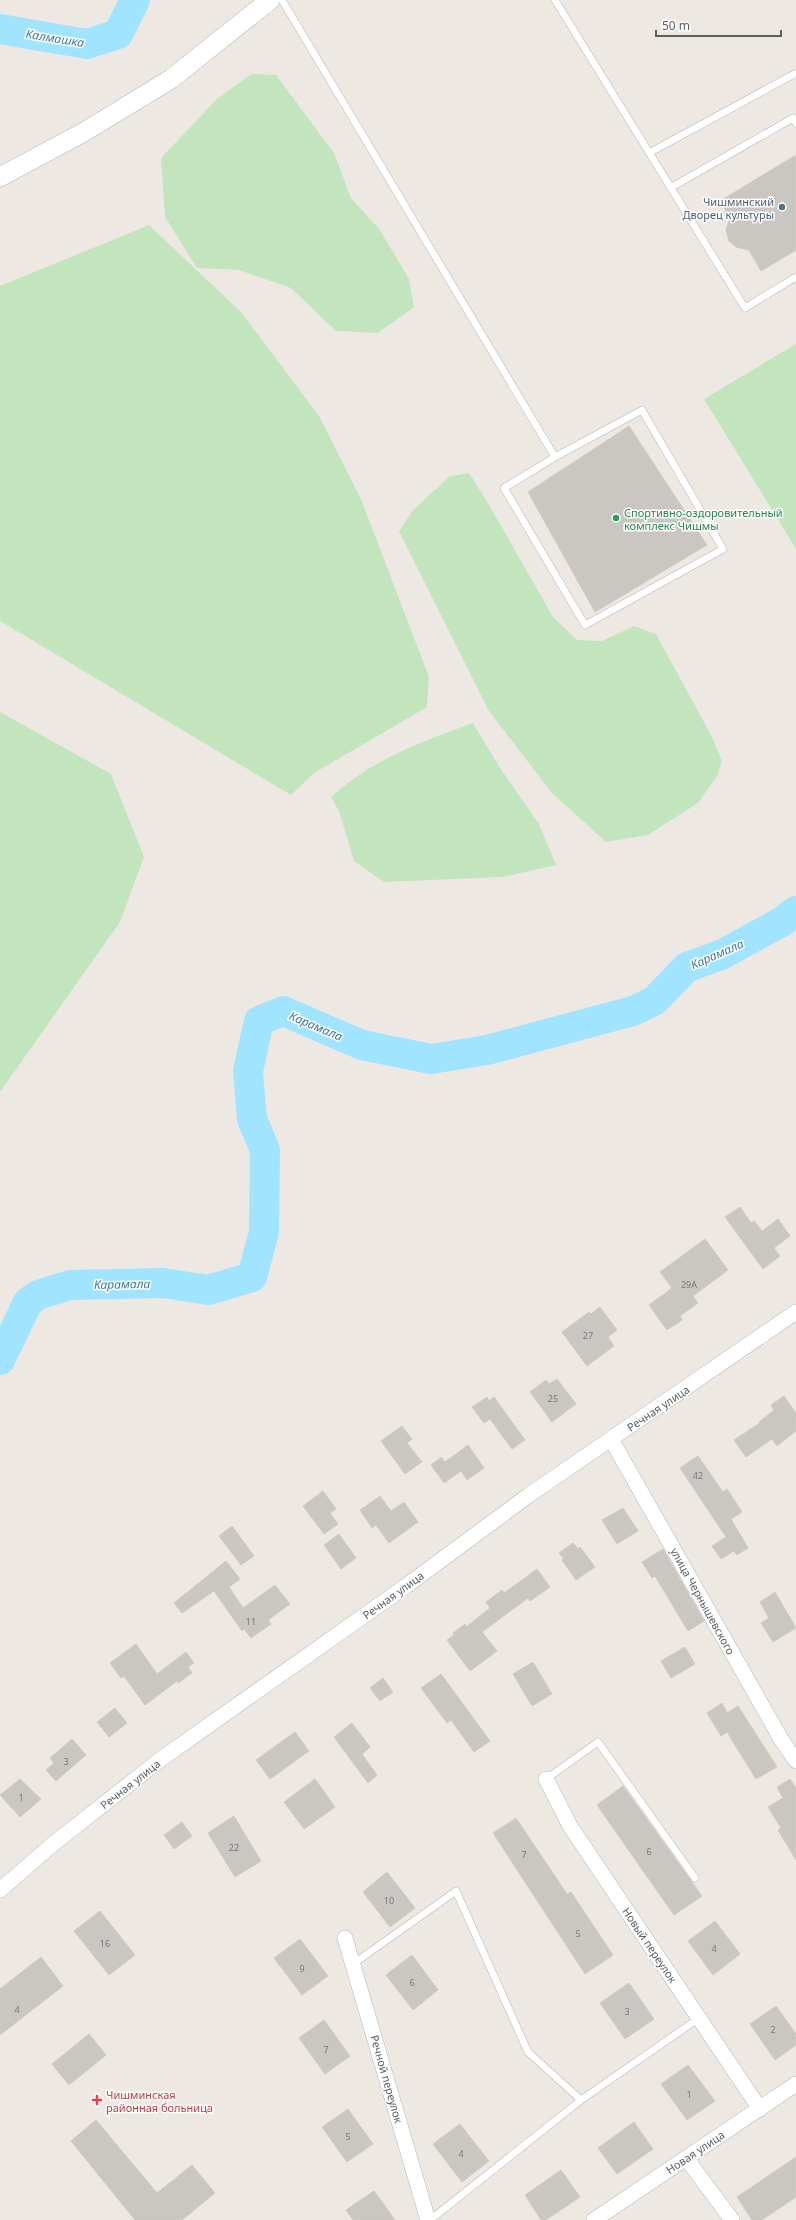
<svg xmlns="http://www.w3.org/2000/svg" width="796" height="2220" font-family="'Noto Sans',sans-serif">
  <rect width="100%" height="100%" fill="#ede9e2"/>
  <!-- green -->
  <path fill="#c3e5be" d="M251 74 276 75 334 153 351 198 380 230 409 279 414 307 378 333 336 331 291 288 239 270 197 268 165 217 161 158 217 99Z
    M149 225 241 312 319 416 361 499 429 677 427 707 314 773 291 795 0 621V286Z
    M796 344V549L704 399Z
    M469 473 488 503 553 617 577 640 602 641 634 626 656 634 712 737 722 761 717 776 698 803 648 835 606 842 551 792 489 711 399 531 413 510 450 476Z
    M0 712 111 774 144 857 120 922 0 1092Z
    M473 723 500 768 539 824 556 865 502 877 384 882 354 861 339 811 331 797C371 760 423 741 473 723Z"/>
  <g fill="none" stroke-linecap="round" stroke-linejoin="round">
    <!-- river -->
    <path stroke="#a0e4ff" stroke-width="30" d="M0 29 87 44 118 34 135 0
      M0 1360 28 1302 38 1295 70 1285 163 1283 208 1290 252 1277 264 1232 265 1150 252 1119 248 1071 259 1021 283 1011 362 1045 431 1059 487 1050 633 1011 654 1001 687 967 721 955 783 921 796 911"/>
  </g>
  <!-- building -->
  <path fill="#cac6c1" stroke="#d2cac0" d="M796 155V250L761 271 749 250 736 247 729 241 726 230 730 218 720 201Z
    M629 426 707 545 595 612 528 492Z
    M740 1207 751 1223 754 1221 762 1231 778 1219 790 1236 774 1248 780 1256 763 1269 725 1217Z
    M705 1239 728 1270 693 1296 698 1303 680 1316 682 1320 667 1330 649 1305 672 1288 660 1272Z
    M600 1307 617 1330 608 1337 614 1346 587 1366 562 1332 589 1312 591 1314Z
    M557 1379 576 1404 552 1422 530 1392 546 1380 549 1384Z
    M784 1396 796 1413V1431L777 1446 772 1439 746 1457 734 1440 760 1423 759 1422 774 1410 771 1405Z
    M487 1397 489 1401 494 1397 525 1440 512 1449 490 1419 484 1423 472 1407Z
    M402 1426 412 1439 407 1443 422 1462 405 1474 381 1441Z
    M468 1445 484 1468 467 1480 461 1471 444 1483 431 1465 441 1457 445 1462Z
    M698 1456 723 1492 727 1489 742 1512 731 1519 748 1548 737 1555 734 1551 721 1559 712 1546 726 1537 680 1468Z
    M323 1491 336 1509 330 1513 338 1524 324 1534 303 1506Z
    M380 1496 391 1511 404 1502 418 1522 389 1543 376 1525 372 1528 360 1510Z
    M623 1508 638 1531 617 1544 602 1520Z
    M232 1526 254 1556 241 1565 219 1536Z
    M339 1534 356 1558 341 1569 324 1545Z
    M573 1543 578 1549 580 1547 595 1567 576 1580 562 1560 564 1559 559 1553Z
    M663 1549 704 1621 688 1631 655 1576 652 1578 642 1562Z
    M226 1561 240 1579 229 1587 243 1608 275 1585 290 1604 268 1620 271 1624 251 1638 244 1629 242 1631 214 1591 182 1613 174 1603Z
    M537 1569 550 1587 530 1601 528 1598 482 1632 497 1651 470 1671 447 1640 454 1635 453 1633 465 1624 466 1627 490 1608 486 1602 502 1590 504 1593Z
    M775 1592 796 1628 773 1642 761 1623 769 1618 760 1602Z
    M136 1644 157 1674 186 1652 194 1663 188 1667 192 1673 178 1683 177 1681 145 1705 124 1676 121 1678 110 1663Z
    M685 1647 695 1664 671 1678 661 1661Z
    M533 1662 552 1694 532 1706 513 1674Z
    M441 1674 490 1741 474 1752 451 1720 447 1723 421 1688Z
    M383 1678 393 1692 380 1701 370 1688Z
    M722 1703 727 1713 738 1706 777 1767 756 1779 727 1732 721 1736 707 1713Z
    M115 1708 127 1723 109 1737 97 1722Z
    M352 1723 370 1747 362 1754 377 1775 368 1783 334 1737Z
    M295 1732 309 1751 270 1779 256 1760Z
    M72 1739 86 1755 56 1781 46 1770 54 1763 50 1758Z
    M20 1779 41 1799 20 1817 0 1795Z
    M315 1779 335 1807 304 1829 284 1802Z
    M790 1779 796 1788V1860L778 1830 781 1828 768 1807 783 1798 777 1787Z
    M623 1786 702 1896 674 1915 597 1805Z
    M234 1816 261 1861 235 1877 208 1833Z
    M516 1818 567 1894 571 1892 613 1955 585 1974 493 1833Z
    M182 1822 192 1836 174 1849 164 1835Z
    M387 1872 415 1908 390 1927 363 1892Z
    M100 1911 135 1955 109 1975 74 1931Z
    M715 1921 740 1954 713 1975 688 1941Z
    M300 1939 328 1976 302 1995 274 1958Z
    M412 1955 438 1990 413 2010 386 1975Z
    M41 1957 63 1986 0 2035V1989Z
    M629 1983 654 2019 625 2039 600 2003Z
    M776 2006 796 2034V2045L775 2060 750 2024Z
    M324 2020 350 2056 325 2074 299 2038Z
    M89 2034 106 2055 69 2085 52 2064Z
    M688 2065 715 2101 687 2120 661 2084Z
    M348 2109 373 2144 347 2162 322 2127Z
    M96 2120 157 2193 192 2165 215 2193 182 2220H135L71 2141Z
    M634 2122 653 2149 617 2174 598 2148Z
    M460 2124 489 2161 462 2182 433 2144Z
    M796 2157V2197L762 2220H752L737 2197Z
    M561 2170 580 2197 546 2220H541L525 2195Z
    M374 2191 388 2210 395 2220H353L346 2210Z"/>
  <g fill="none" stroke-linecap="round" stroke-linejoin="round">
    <!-- service casing -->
    <g stroke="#b2b6b9" stroke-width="8">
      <path id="service" d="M282 0 555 457
        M555 0 745 308 796 277
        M649 153 796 73
        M672 187 793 118 796 123
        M642 410 723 549 585 625 504 488 555 457Z
        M546 1779 598 1742 695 1878
        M353 1964 456 1891 528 2052 581 2100
        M430 2220 581 2100 699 2018"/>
    </g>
    <!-- minor casing -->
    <g stroke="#b2b6b9" stroke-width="16">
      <path id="minor" d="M611 1439 781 1739 796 1761
        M546 1779 570 1826 760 2109
        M0 1890 53 1844 161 1759 406 1586 529 1495 796 1312
        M345 1938 428 2220
        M686 2158 732 2220
        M594 2220 796 2084"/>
    </g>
    <!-- tertiary casing -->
    <g stroke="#b2b6b9" stroke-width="20">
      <path id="tertiary" d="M0 177 84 132 171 79 270 0"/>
    </g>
    <!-- service -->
    <use href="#service" stroke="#fff" stroke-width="7"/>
    <!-- minor -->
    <use href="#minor" stroke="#fff" stroke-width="15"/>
    <!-- tertiary -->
    <use href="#tertiary" stroke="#fff" stroke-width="19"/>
  </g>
  <!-- markers -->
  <circle fill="#5c6f8a" stroke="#fff" stroke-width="1.5" cx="782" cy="207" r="4"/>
  <circle fill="#2e9e5b" stroke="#fff" stroke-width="1.5" cx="616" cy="518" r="4"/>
  <path fill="#e0444e" stroke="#fff" stroke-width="1.5" d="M95 2094h4v4h4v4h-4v4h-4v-4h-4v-4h4z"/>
  <g text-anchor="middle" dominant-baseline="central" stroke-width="3" stroke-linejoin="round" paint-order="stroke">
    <!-- number labels -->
    <g font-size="9" fill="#76797a">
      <text x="689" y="1284">29А</text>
      <text x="588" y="1335">27</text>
      <text x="553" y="1398">25</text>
      <text x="698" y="1475">42</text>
      <text x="251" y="1621">11</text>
      <text x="66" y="1761">3</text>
      <text x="21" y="1797">1</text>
      <text x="234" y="1847">22</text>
      <text x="649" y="1851">6</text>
      <text x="524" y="1854">7</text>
      <text x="389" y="1900">10</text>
      <text x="578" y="1933">5</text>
      <text x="105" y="1943">16</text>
      <text x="714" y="1948">4</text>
      <text x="302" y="1968">9</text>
      <text x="412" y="1982">6</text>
      <text x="17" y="2009">4</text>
      <text x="627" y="2011">3</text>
      <text x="773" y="2029">2</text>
      <text x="326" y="2049">7</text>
      <text x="689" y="2094">1</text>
      <text x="348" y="2136">5</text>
      <text x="461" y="2153">4</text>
    </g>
    <!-- service labels -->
    <g font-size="11" fill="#4e5e75" stroke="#fff" text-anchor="end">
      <text x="774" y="201">Чишминский<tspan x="774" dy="13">Дворец культуры</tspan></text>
    </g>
    <!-- leisure labels -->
    <g font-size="11" fill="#27864d" stroke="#fff" text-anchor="start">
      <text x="624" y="512">Спортивно-оздоровительный<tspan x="624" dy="13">комплекс Чишмы</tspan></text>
    </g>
    <!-- street labels -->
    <g font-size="11" fill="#5a5f63" stroke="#fff">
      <text transform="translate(658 1408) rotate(-34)">Речная улица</text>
      <text transform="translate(393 1595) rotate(-36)">Речная улица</text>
      <text transform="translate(703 1601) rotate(61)">улица Чернышевского</text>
      <text transform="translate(130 1784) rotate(-38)">Речная улица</text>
      <text transform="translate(650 1945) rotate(56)">Новый переулок</text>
      <text transform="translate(387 2079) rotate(74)">Речной переулок</text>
      <text transform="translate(695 2152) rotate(-34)">Новая улица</text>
    </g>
    <!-- health labels -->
    <g font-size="11" fill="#be3a42" stroke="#fff" text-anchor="start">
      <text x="106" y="2094">Чишминская<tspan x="106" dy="13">районная больница</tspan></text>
    </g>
    <!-- water labels -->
    <g font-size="12" font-style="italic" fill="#387a9f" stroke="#fff">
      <text transform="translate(55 38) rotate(9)">Калмашка</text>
      <text transform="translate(717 954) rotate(-24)">Карамала</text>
      <text transform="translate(316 1026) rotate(23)">Карамала</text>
      <text transform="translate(122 1284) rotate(-1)">Карамала</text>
    </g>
  </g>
  <!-- scale -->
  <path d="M656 30v6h125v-6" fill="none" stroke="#5a5f63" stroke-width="2"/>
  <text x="662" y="30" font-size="12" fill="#5a5f63" stroke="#ffffff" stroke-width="3" paint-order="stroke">50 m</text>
</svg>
